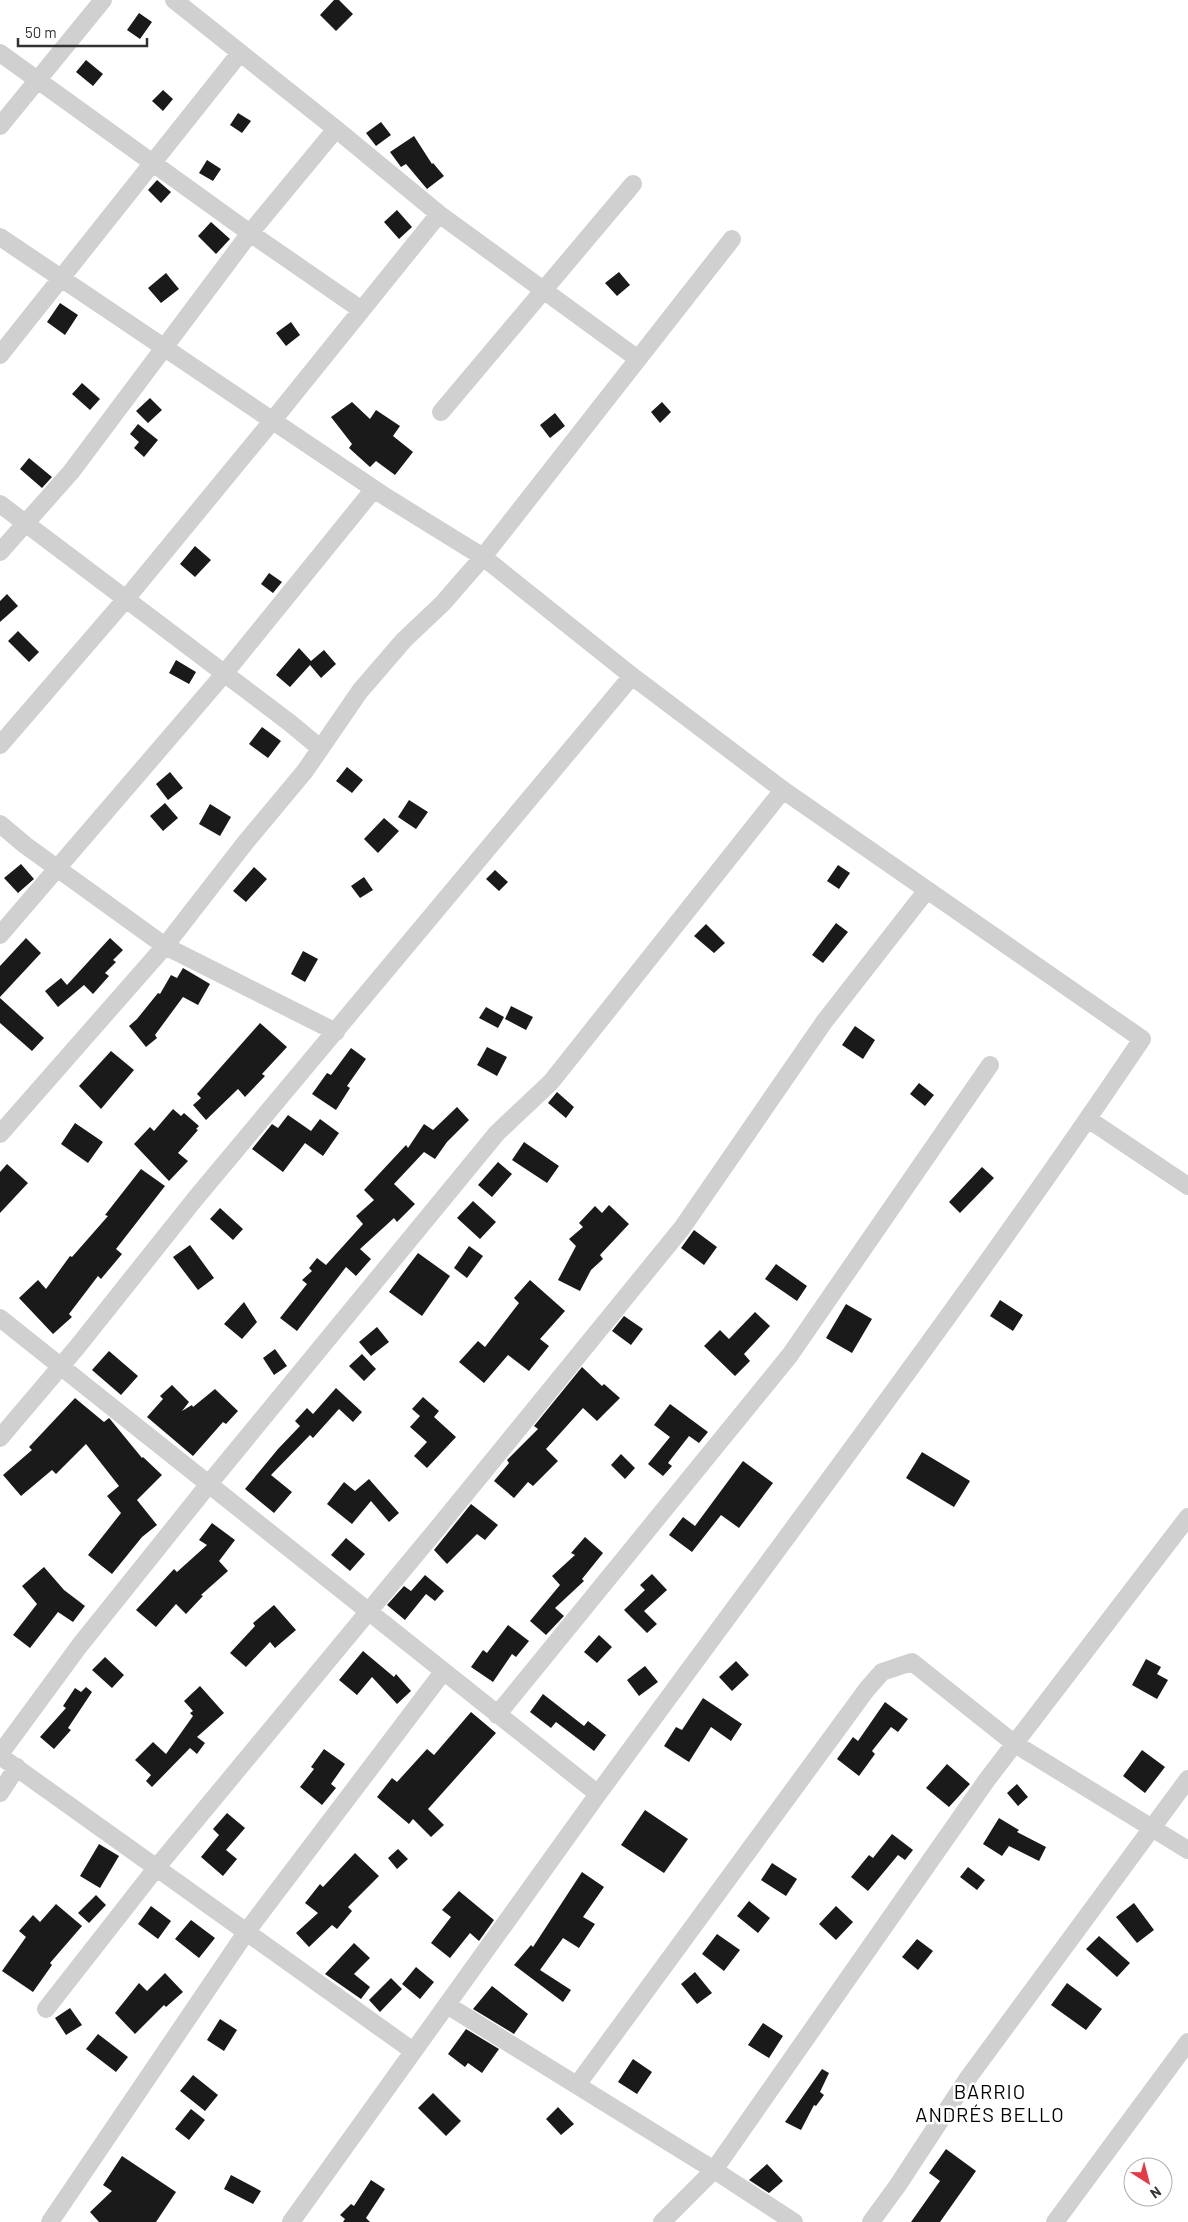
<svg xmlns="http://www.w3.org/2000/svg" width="1188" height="2222" font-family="Barlow,sans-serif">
  <rect width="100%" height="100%" fill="#fff"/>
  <!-- building -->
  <path fill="#1a1a1a" d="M334 0H339L353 14 336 31 320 15Z
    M139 13 152 22 140 39 127 30Z
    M86 60 103 74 93 86 76 72Z
    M163 90 173 99 163 111 152 101Z
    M238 113 251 121 242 133 230 125Z
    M381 122 391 135 376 146 366 133Z
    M414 136 432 164 433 163 444 176 427 189 406 164 401 167 390 152Z
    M207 160 221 169 213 181 199 173Z
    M157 180 171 192 161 203 148 190Z
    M397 210 412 227 399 239 384 222Z
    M211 222 230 239 216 254 198 236Z
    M619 272 630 285 617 296 605 283Z
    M166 273 179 289 161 303 148 288Z
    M60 303 78 315 65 335 47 322Z
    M291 322 300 335 286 346 276 333Z
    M82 383 100 399 90 410 72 394Z
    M150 398 162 410 148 423 136 411Z
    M352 402 370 419 376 410 400 426 393 436 413 452 395 475 376 461 370 467 349 448 352 444 331 417Z
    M662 402 671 412 660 423 651 412Z
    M555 413 565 426 550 438 540 425Z
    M138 424 158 440 144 457 134 448 139 442 130 434Z
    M29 458 52 477 42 488 20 469Z
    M195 546 211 560 195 577 180 564Z
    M269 573 282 582 273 593 261 584Z
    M7 594 18 606 0 622V601Z
    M18 631 39 652 29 662 8 641Z
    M299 648 311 661 324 650 336 664 321 678 310 665 290 687 276 675Z
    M176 660 196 672 189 684 169 673Z
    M262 727 281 741 268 758 249 744Z
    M347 767 363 780 352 793 336 781Z
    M170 772 183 788 168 800 156 784Z
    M409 800 428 812 416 829 398 817Z
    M165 803 178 818 163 831 150 816Z
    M210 804 231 817 220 836 199 824Z
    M384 818 399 831 378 853 364 839Z
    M21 864 34 879 18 893 4 878Z
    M838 865 850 873 839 889 827 881Z
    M254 867 267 879 246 902 233 891Z
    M495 870 508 882 499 891 486 879Z
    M364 877 373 890 360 898 351 886Z
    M836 923 848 932 823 963 812 955Z
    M706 924 725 943 714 953 694 936Z
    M26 938 41 953 0 997V966Z
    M110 938 123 950 113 960 116 962 105 973 109 976 93 994 84 985 58 1007 45 991 61 978 67 985Z
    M303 951 318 959 305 982 291 974Z
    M183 968 210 984 198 1005 183 997 155 1035 157 1038 146 1047 129 1026 137 1019 158 993 160 994 171 975 177 978Z
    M0 998 44 1038 32 1051 0 1023Z
    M511 1006 533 1017 526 1030 505 1019Z
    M486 1007 504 1017 498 1028 479 1018Z
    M260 1023 287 1047 262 1074 265 1076 245 1097 238 1089 206 1120 193 1105 201 1098 197 1094Z
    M855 1026 875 1040 863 1059 842 1045Z
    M487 1047 507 1057 497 1076 477 1065Z
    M351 1048 366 1059 347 1086 350 1088 336 1110 312 1094 327 1073 331 1075Z
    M111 1051 134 1070 101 1109 79 1086Z
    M919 1083 934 1095 925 1106 910 1094Z
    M557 1092 574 1107 566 1118 548 1103Z
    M457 1107 469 1120 447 1142 435 1159 424 1152 394 1184 415 1204 397 1222 394 1218 360 1249 371 1259 356 1276 346 1267 297 1331 280 1318 307 1284 302 1280 312 1271 309 1268 317 1258 326 1265 363 1224 356 1216 374 1200 364 1190 406 1145 408 1148 424 1124 433 1130Z
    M173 1109 181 1116 184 1113 199 1126 196 1129 198 1130 178 1153 188 1161 169 1181 134 1144 150 1127 154 1131Z
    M288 1115 311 1131 320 1119 339 1133 323 1156 305 1143 283 1172 252 1149 272 1124 278 1128Z
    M75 1123 103 1142 88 1163 61 1144Z
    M524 1142 559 1166 547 1183 512 1160Z
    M498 1162 512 1174 492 1197 478 1185Z
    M7 1164 28 1183 0 1213V1172Z
    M982 1167 994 1178 960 1213 949 1202Z
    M141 1169 165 1186 116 1249 122 1254 101 1279 98 1276 69 1314 72 1317 53 1334 19 1298 38 1280 46 1289 70 1256 72 1257 108 1216 105 1215Z
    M473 1201 496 1222 480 1239 457 1218Z
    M609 1205 629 1224 600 1255 603 1259 591 1270 580 1291 558 1280 576 1246 569 1239 583 1227 579 1223 595 1206 602 1213Z
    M220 1208 243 1229 233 1240 210 1219Z
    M694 1230 717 1247 704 1265 681 1248Z
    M190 1245 214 1278 198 1290 173 1257Z
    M469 1246 483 1256 467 1278 454 1268Z
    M418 1253 450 1276 422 1316 389 1292Z
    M776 1264 807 1286 797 1301 765 1279Z
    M530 1280 565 1311 540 1339 549 1346 529 1371 508 1355 484 1383 459 1362 478 1341 485 1347 519 1303 514 1298Z
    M1000 1300 1023 1315 1013 1331 990 1316Z
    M244 1302 257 1322 242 1339 224 1324Z
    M846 1304 872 1319 852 1353 826 1338Z
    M755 1312 770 1326 744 1354 750 1361 735 1376 704 1346 720 1330 729 1339Z
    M624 1316 643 1329 631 1345 612 1331Z
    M377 1327 389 1342 371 1356 359 1342Z
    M275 1349 287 1366 274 1375 263 1358Z
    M109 1351 138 1376 121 1395 92 1370Z
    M362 1354 376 1369 364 1381 349 1366Z
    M582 1367 602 1386 604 1384 620 1398 597 1421 583 1408 546 1449 558 1461 533 1486 528 1482 514 1498 494 1481 509 1463 507 1460 538 1429 534 1426Z
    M172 1385 189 1402 182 1411 192 1405 193 1407 215 1389 238 1411 226 1424 223 1422 193 1456 147 1417 163 1399 160 1396Z
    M336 1388 362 1412 353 1422 339 1409 313 1438 310 1435 271 1475 292 1492 274 1513 245 1489 278 1449 300 1426 295 1421 307 1408 313 1414Z
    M423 1397 439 1411 434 1417 456 1437 427 1468 414 1456 427 1442 410 1427 420 1416 412 1409Z
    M75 1398 104 1422 109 1418 110 1419 142 1458 143 1457 162 1475 137 1500 157 1525 142 1537 112 1574 88 1555 121 1513 107 1496 119 1486 86 1444 56 1474 52 1470 21 1496 3 1475 32 1450 29 1447Z
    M670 1404 708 1432 699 1443 689 1436 668 1463 672 1466 663 1476 648 1464 670 1437 654 1425Z
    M922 1452 970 1481 954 1507 906 1478Z
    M621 1454 635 1468 625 1479 611 1465Z
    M743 1461 773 1483 739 1528 721 1515 692 1552 669 1535 683 1517 695 1526Z
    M369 1479 399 1513 389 1522 371 1501 352 1524 327 1504 344 1482 355 1491Z
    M471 1504 498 1525 485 1540 477 1534 447 1564 434 1550Z
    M212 1523 235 1540 219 1561 228 1571 201 1595 203 1596 186 1614 176 1604 156 1627 136 1610 174 1569 177 1572 207 1545 199 1540Z
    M585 1537 603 1553 582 1579 584 1581 555 1608 564 1616 546 1635 530 1621 560 1585 552 1576 575 1555 571 1553Z
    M346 1538 365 1554 350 1571 331 1555Z
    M44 1567 64 1590 85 1606 73 1622 58 1612 30 1648 13 1635 37 1604 22 1586Z
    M652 1574 667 1590 644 1611 657 1624 647 1633 624 1610 645 1590 640 1585Z
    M425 1575 444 1591 435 1601 426 1594 405 1620 387 1605 404 1586 411 1591Z
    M274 1605 296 1630 275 1648 270 1642 246 1667 230 1653 255 1626 253 1623Z
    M508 1625 529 1641 516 1657 512 1654 493 1682 471 1667 483 1650 487 1653Z
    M599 1635 612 1647 597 1663 584 1652Z
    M363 1651 394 1677 396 1674 411 1691 397 1704 372 1677 357 1695 339 1680Z
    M105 1657 124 1675 112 1688 92 1670Z
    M1146 1659 1161 1667 1157 1674 1168 1680 1157 1699 1132 1685Z
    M736 1661 749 1675 732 1691 719 1677Z
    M645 1666 658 1682 639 1696 627 1680Z
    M200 1686 224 1713 197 1737 205 1743 197 1754 190 1748 152 1787 146 1781 151 1775 135 1760 153 1742 166 1754 193 1716 190 1713 193 1711 184 1701Z
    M86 1687 92 1692 68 1728 71 1730 54 1749 40 1737 66 1708 63 1706 75 1688 81 1692Z
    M543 1694 584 1726 588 1721 606 1735 594 1751 556 1722 551 1728 530 1712Z
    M703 1698 742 1724 731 1741 711 1727 689 1762 664 1746 676 1727 682 1730Z
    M885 1702 908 1719 898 1732 891 1727 872 1751 875 1754 859 1776 837 1759 853 1737 858 1741Z
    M471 1712 496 1733 428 1809 444 1825 431 1837 413 1819 409 1824 377 1797 392 1778 397 1782 427 1749 434 1755Z
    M324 1749 345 1764 331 1784 336 1788 322 1805 300 1787 314 1769 311 1767Z
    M1142 1750 1165 1767 1145 1793 1123 1776Z
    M947 1764 970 1784 949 1807 926 1788Z
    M1017 1784 1028 1797 1018 1806 1007 1793Z
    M645 1810 688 1839 664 1873 621 1845Z
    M227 1813 245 1828 226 1850 237 1859 223 1876 201 1857 219 1835 213 1829Z
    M999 1818 1019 1830 1017 1832 1046 1847 1039 1861 1009 1846 1002 1856 983 1844Z
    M892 1834 913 1850 905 1860 898 1855 868 1891 851 1877 869 1855 873 1858Z
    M99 1844 119 1856 100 1888 80 1876Z
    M398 1849 408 1859 397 1869 388 1858Z
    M355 1853 379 1876 348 1907 352 1911 337 1929 332 1925 309 1947 296 1933 318 1913 305 1903 320 1884 323 1887Z
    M772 1863 797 1879 786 1896 761 1880Z
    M968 1867 985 1880 977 1890 960 1877Z
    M582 1872 604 1887 583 1917 595 1924 579 1948 563 1938 540 1970 571 1990 563 2002 514 1965 531 1945 533 1947Z
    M459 1891 494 1920 479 1941 470 1933 450 1958 431 1943 451 1917 442 1910Z
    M96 1895 106 1905 89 1923 78 1913Z
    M749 1901 770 1918 758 1933 737 1916Z
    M1134 1903 1154 1930 1137 1943 1116 1917Z
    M56 1904 82 1926 50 1963 52 1965 33 1992 2 1971 26 1937 19 1931 33 1915 40 1922Z
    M151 1906 171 1921 158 1939 138 1924Z
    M836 1906 853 1922 836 1940 819 1924Z
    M191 1920 215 1938 199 1958 175 1939Z
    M717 1934 740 1950 724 1971 702 1954Z
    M1099 1936 1130 1963 1117 1977 1086 1949Z
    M917 1939 933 1951 918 1970 902 1957Z
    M354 1943 370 1958 354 1974 370 1987 361 1999 325 1974Z
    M416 1967 434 1982 420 1999 402 1984Z
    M695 1972 712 1993 697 2004 681 1984Z
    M165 1973 183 1992 166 2007 164 2005 135 2034 115 2013 139 1983 147 1991Z
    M391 1978 402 1989 380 2012 369 2000Z
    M1067 1983 1102 2009 1086 2030 1051 2005Z
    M492 1986 528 2014 514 2034 473 2009Z
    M70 2008 82 2025 66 2035 55 2018Z
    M220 2019 237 2030 224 2051 207 2040Z
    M763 2023 783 2036 769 2058 748 2045Z
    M466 2029 499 2049 482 2073 468 2063 465 2067 448 2054Z
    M98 2034 128 2057 116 2072 86 2049Z
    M633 2059 652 2072 637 2094 618 2082Z
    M822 2069 829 2073 820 2092 824 2095 816 2106 814 2105 801 2130 785 2122Z
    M193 2075 218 2095 205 2111 180 2091Z
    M433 2093 461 2121 446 2136 418 2108Z
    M558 2107 574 2124 561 2135 546 2119Z
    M191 2109 205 2120 189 2140 175 2129Z
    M946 2149 976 2171 940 2222H911L940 2181 929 2173Z
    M122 2156 176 2192 156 2222H99L90 2212 112 2191 103 2185Z
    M767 2164 783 2181 769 2193 749 2180Z
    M231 2175 261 2191 253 2204 224 2189Z
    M371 2180 385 2189 366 2218 370 2222H343L345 2219 340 2215 351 2204 354 2206Z"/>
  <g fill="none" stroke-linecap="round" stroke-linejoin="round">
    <!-- minor -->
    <path stroke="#d0d0d0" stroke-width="18" d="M174 0 336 129 439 214 638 359
      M0 53 250 233 360 309
      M0 126 103 0
      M0 237 386 497 483 557 632 676 783 790 1142 1039C969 1296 781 1543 598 1794 495 1936 393 2079 291 2222
      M0 355 240 53
      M441 412 633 184
      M0 504 290 723 320 748
      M0 552 71 472 250 233 336 129
      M0 745 125 600 273 420 439 214
      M0 824 25 845 165 946 336 1032
      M0 935 224 674 374 489
      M1088 1119 1188 1186
      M0 1134 165 946 245 843 305 771 360 691 404 640 443 603 483 557 732 239
      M0 1318 598 1794
      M0 1438 78 1346 195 1199 632 676
      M497 1715 790 1355 990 1065
      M0 1754 80 1645 217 1474 497 1133 551 1082 783 790
      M0 1756 413 2051
      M0 1793 17 1767
      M447 2005 714 2170 794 2222
      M46 2009 157 1867 441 1524 682 1228 824 1022 927 890
      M577 2085 867 1689 882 1672 912 1662 1015 1744 1188 1850
      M50 2222 247 1931 443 1672
      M662 2222 714 2170 986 1781 1188 1517
      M871 2222 898 2185 968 2078 1188 1779
      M1055 2222 1188 2042"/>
  </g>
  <g text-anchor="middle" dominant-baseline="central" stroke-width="5" stroke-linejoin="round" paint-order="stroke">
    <!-- quarter labels -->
    <g font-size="20" letter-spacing="1" fill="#000" stroke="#fff">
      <text x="990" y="2091">BARRIO<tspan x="990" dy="23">ANDRÉS BELLO</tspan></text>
    </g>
  </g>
  <!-- north arrow -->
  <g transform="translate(1148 2182) rotate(144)"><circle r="24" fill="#ffffff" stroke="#adadad"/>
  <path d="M0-4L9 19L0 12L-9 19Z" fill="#e63946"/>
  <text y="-8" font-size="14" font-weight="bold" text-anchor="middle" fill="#333333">N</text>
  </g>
  <!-- scale -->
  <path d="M18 38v8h129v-8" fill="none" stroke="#333333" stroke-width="2.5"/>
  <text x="25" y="38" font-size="15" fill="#333333" stroke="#ffffff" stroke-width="4" paint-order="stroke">50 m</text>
</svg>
